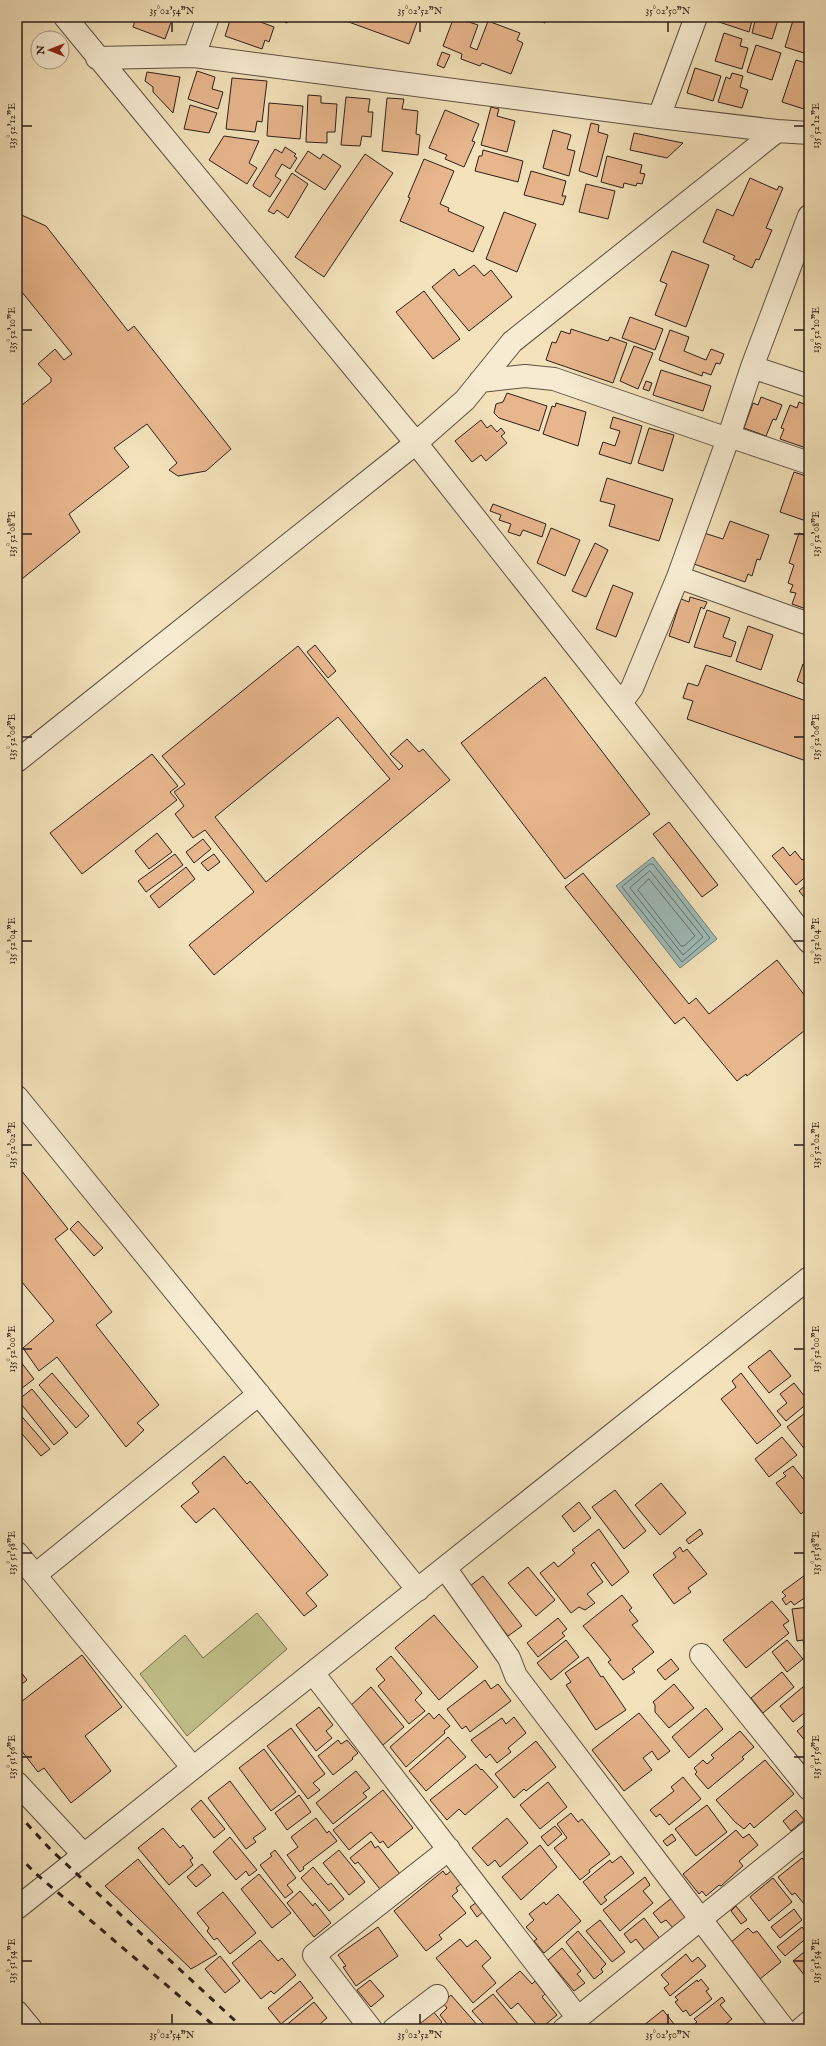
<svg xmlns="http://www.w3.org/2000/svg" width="826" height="2046" font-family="'IM FELL English',serif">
  <rect width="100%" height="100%" fill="#f3e2ba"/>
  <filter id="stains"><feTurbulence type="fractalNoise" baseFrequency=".005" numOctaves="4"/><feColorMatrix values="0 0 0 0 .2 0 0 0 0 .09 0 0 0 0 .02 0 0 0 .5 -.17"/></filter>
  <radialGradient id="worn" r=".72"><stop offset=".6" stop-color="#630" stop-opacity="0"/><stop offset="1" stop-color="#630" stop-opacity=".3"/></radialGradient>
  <!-- green -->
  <path fill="#c2c18b" stroke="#787053" d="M257 1613 287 1649 187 1736 140 1674 185 1635 203 1658Z"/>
  <!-- water -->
  <path fill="#9ebcb9" stroke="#717e7a" d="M653 857 717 939 680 968 616 886Z"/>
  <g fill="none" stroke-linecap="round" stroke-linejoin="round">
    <!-- shore -->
    <path stroke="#666e6a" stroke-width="1" d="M650 864H653L710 938 682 962 622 887Z
      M650 871 703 937 683 955 630 888Z
      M649 879 695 936 684 946H681L638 890Z"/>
  </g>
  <!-- building -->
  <path fill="#e8b68d" stroke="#2d201b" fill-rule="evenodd" d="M136 17H173L165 39 133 27Z
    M231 17H247L274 27 269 42 265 40 262 49 225 36Z
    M271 17H289L287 23Z
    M335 17H419L409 44Z
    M454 17 478 25 470 47 477 50 488 21 520 33 517 40 523 43 511 74 482 63 480 66 461 59 462 54 443 46Z
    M529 17H548L545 23Z
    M710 17H753L749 32 710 19Z
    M756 17H779L772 39 752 33Z
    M809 17 807 54 785 47 794 17Z
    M724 33 742 39 740 46 748 48 742 69 715 61Z
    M756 45 781 53 772 80 747 72Z
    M442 52 450 55 444 68 437 65Z
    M796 60 809 64V105L807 110 782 102Z
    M695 68 721 76 713 101 687 93Z
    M197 71 215 77 212 89 223 92 218 109 188 99Z
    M147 72 180 77 173 113 153 92V87L145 81Z
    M732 73 743 76 740 87 748 90 742 108 718 102 726 77 730 79Z
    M232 78 267 81 262 122 257 121 255 132 226 129Z
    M308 95 321 96V103L337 104 335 132H327V143L306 142Z
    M346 97 370 99 368 112H373L371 137 362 136 360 146 341 145Z
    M387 98 404 99 402 109 418 111 416 134 420 135 418 155 382 151Z
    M269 103 303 106 300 139 267 136Z
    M190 105 217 113 209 133 184 129Z
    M491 107 499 109 497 116 515 121 507 152 481 145Z
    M445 110 479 124 472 141 475 142 464 167 445 159 447 155 429 148Z
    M591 123 599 125 598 132 608 135 597 177 579 171Z
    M553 130 571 135 567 149 575 151 569 176 543 168Z
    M634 133 683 143 667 158 630 150Z
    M224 136 259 141 249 163 257 168 247 184 209 160Z
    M285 147 296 154 294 156 297 158 290 169 282 164 275 176 281 180 270 197 254 187 253 185 275 149 282 153Z
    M483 150 523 161 518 182 475 171 479 156H482Z
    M308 151 320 159 323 154 341 166 325 190 295 171Z
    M365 154 393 173 324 277 295 257Z
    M607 156 642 165 640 173 645 174 642 184 637 183 636 186 624 183 623 188 601 182Z
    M424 159 454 171 440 204 449 208 448 211 484 227 473 252 400 221 410 198 408 197Z
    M531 171 566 181 562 196H566L563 205 524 195Z
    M292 173 308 184 288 218 277 210 274 214 268 211Z
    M750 178 777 190 779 186 783 188 766 228 772 230 759 260 756 259 752 268 733 259 735 256 703 242 717 209 733 216Z
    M586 184 615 191 608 219 579 212Z
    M504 212 536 224 517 272 486 259Z
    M17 213 46 226 128 331 134 326 231 449 206 471 178 476 169 470 177 463 147 424 114 448 129 467 69 514 80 532 17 583V409L51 382V378L38 364 55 349 64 360 72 354 17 286Z
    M672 251 709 265 686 327 655 315 667 284 660 281Z
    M474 265 484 276 491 270 512 297 469 331 432 287 454 269 459 276Z
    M424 291 460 339 433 359 396 312Z
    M630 317 663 329 655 350 622 338Z
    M571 329 608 341 610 337 627 343 613 383 546 360 552 342 556 343 561 331 570 334Z
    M670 330 689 337 684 351 706 360 711 349 724 354 720 364 716 363 711 375 703 372 702 376 659 360Z
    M634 346 653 353 638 389 620 381Z
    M661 370 711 386 703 411 653 395Z
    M646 381 652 383 649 391 643 389Z
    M507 393 547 406 539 431 499 418 494 413 496 404 503 402Z
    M761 397 782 405 776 420 773 419 766 436 744 428 753 403 758 405Z
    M799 402 809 406V424L806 433 809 434V440L806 448 780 439 784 429 781 428 790 405 797 408Z
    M556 403 586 412 578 446 543 434 552 406 555 407Z
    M613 417 642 426 631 464 599 454 603 442 615 446 620 431 610 428Z
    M481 420 487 428 491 425 497 432 501 428 505 433 501 436 507 443 486 461 481 455 472 462 455 441Z
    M649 428 674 435 663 471 638 463Z
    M794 472 809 477V522L780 512Z
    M607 478 673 499 659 541 609 526 615 505 600 501Z
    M493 504 546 524 542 537 523 530 520 536 508 532 511 524 499 520 501 515 490 511Z
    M730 521 769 535 760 560 757 559 752 576 748 574 745 582 694 564 704 533 723 539Z
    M551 528 580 540 565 576 537 563Z
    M799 533 809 537V610L792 604 796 593 790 592 793 585 788 583 794 565 789 563Z
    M595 543 608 550 586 597 572 591Z
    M613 585 633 593 616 637 596 629Z
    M690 597 707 602 704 609 701 607 689 643 669 636 681 599 689 602Z
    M707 610 730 618 723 637 736 642 731 657 694 647Z
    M748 626 773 635 761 670 736 661Z
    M315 645 336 671 328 678 307 652Z
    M298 646 399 770 403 766 390 754 407 739 419 752 423 749 450 780 214 975 189 945 254 892 205 830 193 838 175 814 184 806 174 792 185 784 162 756ZM338 717 390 779 266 882 215 817Z
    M803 664 809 666V686L797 681Z
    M706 665 809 702V762L687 719 693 701 683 698 688 683 698 686Z
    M545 677 650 814 565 879 461 743Z
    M152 754 178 786 170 792 177 800 82 874 50 833Z
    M669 822 718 885 702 897 653 834Z
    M157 833 172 852 149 869 135 851Z
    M203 839 211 849 194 863 186 852Z
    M783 847 790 856 795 851 802 860 809 856V874L796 885 772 856Z
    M175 854 183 865 146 892 138 881Z
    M214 854 220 862 208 871 201 863Z
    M186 867 195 879 159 908 150 896Z
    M583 873 689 1004 696 998 709 1014 777 960 809 1001V1027L747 1076 746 1074 737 1081 684 1017 675 1024 565 887Z
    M809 882V903L799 891Z
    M17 1165 68 1229 55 1239 112 1312 96 1325 159 1405 137 1423 144 1430 126 1447 57 1357 39 1371 23 1348 54 1321 17 1276Z
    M78 1221 103 1248 94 1256 70 1229Z
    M770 1350 791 1376 769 1393 748 1367Z
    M17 1357 34 1379 17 1392Z
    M52 1373 89 1416 76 1428 39 1385Z
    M741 1373 781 1425 757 1444 721 1399 736 1387 732 1381Z
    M794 1383 809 1402 786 1421 777 1411 787 1403 780 1394Z
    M32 1389 68 1433 54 1445 18 1400Z
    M809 1410V1450L807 1452 787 1427Z
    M17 1411 50 1449 41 1456 17 1428Z
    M782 1437 797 1455 769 1477 755 1459Z
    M224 1456 247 1484 250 1481 328 1575 306 1593 317 1606 304 1616 214 1508 196 1523 181 1506 199 1492 192 1483Z
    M793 1466 809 1486V1507L801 1514 776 1483 786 1476 783 1473Z
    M661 1483 686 1513 660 1535 635 1505Z
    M615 1490 646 1531 624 1549 592 1507Z
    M579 1502 591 1518 574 1532 562 1516Z
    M599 1529 629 1572 612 1586 594 1562 591 1565 603 1582 587 1594 595 1603 585 1610 579 1607 571 1613 540 1573 554 1562 558 1567 575 1553 572 1550Z
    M700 1529 703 1534 689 1544 686 1540Z
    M680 1547 683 1552 687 1549 707 1574 688 1588 691 1592 674 1604 653 1575 676 1557 673 1553Z
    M528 1567 555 1600 536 1616 508 1583Z
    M809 1572V1595L794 1605 791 1601 786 1605 782 1599 786 1596 782 1592Z
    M483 1576 522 1626 508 1636 470 1586Z
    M622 1595 632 1608 629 1610 638 1621 632 1625 654 1652 632 1669 635 1672 623 1680 608 1662 611 1660 583 1626Z
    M772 1601 789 1621 783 1625 789 1633 746 1668 723 1640Z
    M809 1607V1659L805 1652 803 1640 797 1641 792 1609Z
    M434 1615 478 1667 439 1700 395 1648Z
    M558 1618 567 1629 562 1633 565 1636 538 1657 527 1643Z
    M566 1640 579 1657 551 1680 537 1663Z
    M787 1640 803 1659 787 1672 772 1652Z
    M82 1655 122 1707 85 1736 111 1771 71 1803 44 1768 38 1772 17 1745V1705Z
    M391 1656 422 1693 415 1700 425 1711 409 1724 378 1686 385 1680 376 1669Z
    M588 1657 601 1677 603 1676 626 1710 596 1730 566 1685 571 1682 565 1673Z
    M671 1659 679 1669 665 1680 657 1670Z
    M17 1667 27 1680 17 1688Z
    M782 1672 794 1687 763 1713 751 1698Z
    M485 1680 491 1689 498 1684 511 1701 470 1732 466 1726 462 1729 447 1709Z
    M809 1682V1709L793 1722 780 1706Z
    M674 1684 694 1708 669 1728 655 1712V1705L653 1702Z
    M371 1687 404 1727 383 1745 350 1706Z
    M319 1707 333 1725 326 1731 332 1738 316 1751 296 1725Z
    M706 1708 723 1729 689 1758 672 1737Z
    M429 1713 434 1719 439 1714 450 1726 444 1731 445 1733 406 1767 390 1747Z
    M639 1713 670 1751 658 1760 652 1751 643 1758 652 1770 624 1791 592 1750Z
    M514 1717 526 1733 508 1748 511 1752 497 1763 490 1754 486 1758 471 1740 502 1718 506 1724Z
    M809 1721V1742L807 1743 797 1731Z
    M291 1728 325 1774 313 1783 320 1790 308 1799 267 1746Z
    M740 1731 754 1747 742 1757 744 1759 708 1789 695 1774 697 1772 694 1768 703 1760 707 1764 714 1758 711 1755Z
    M448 1737 466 1757 426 1791 409 1771Z
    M338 1740 341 1744 347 1740 358 1753 352 1758 353 1759 333 1775 318 1756Z
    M536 1741 556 1767 526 1791 524 1789 514 1798 495 1774Z
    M264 1749 296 1792 271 1811 239 1768Z
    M809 1758V1772L802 1764Z
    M765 1760 794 1794 754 1828 750 1823 744 1829 735 1822 716 1800Z
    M476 1764 481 1770 482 1769 498 1787 465 1815 459 1809 447 1820 430 1800Z
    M356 1771 370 1788 363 1793 367 1797 333 1824 316 1803Z
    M683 1777 701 1799 669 1825 660 1814 656 1817 650 1810 674 1791 671 1787Z
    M230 1781 266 1829 253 1838 256 1842 246 1849 208 1798Z
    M548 1782 567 1807 540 1829 520 1805Z
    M383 1790 413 1828 388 1848 383 1841 380 1843 371 1832 349 1850 333 1830Z
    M299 1795 311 1812 287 1830 275 1813Z
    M201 1800 225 1829 214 1838 191 1809Z
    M707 1805 727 1832 696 1856 675 1829Z
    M796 1810 804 1820 791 1831 783 1821Z
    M571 1813 578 1822 582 1819 610 1854 589 1870 590 1872 580 1880 554 1848 567 1838 557 1824Z
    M316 1818 327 1833 329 1831 337 1841 303 1867 304 1869 300 1872 287 1855 298 1847 291 1837Z
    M507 1818 528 1843 500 1867 495 1860 488 1866 472 1848Z
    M555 1826 562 1834 548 1846 541 1837Z
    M163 1828 180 1848 183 1845 193 1858 190 1860 193 1865 169 1885 138 1848Z
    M736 1830 743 1838 749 1834 758 1845 739 1861 743 1866 721 1886 719 1885 706 1896 702 1891 699 1894 683 1874Z
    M672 1834 676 1840 667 1846 663 1841Z
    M230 1837 257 1870 249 1876 246 1871 236 1880 213 1852Z
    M371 1841 375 1848 378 1846 400 1874 380 1889 358 1862 355 1864 350 1858Z
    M540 1845 557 1867 521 1900 502 1877Z
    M275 1850 296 1878 287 1885 293 1892 285 1898 260 1865 272 1856 270 1854Z
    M339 1850 365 1882 349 1895 323 1863Z
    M621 1856 634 1873 604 1897 607 1900 601 1905 583 1882 610 1860 612 1863Z
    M802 1858 808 1865 809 1864V1910L795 1893 792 1895 778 1877Z
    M138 1859 217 1954 191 1969 105 1886Z
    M202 1864 211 1875 196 1887 187 1877Z
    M313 1867 328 1885 331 1883 344 1899 329 1911 301 1878Z
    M443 1871 446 1875 451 1871 461 1884 456 1888 458 1891 452 1896 466 1913 439 1935 442 1939 426 1951 394 1911Z
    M259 1874 291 1913 272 1928 241 1889Z
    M645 1877 650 1885 643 1891 653 1903 620 1931 603 1910Z
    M773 1878 792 1902 769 1921 750 1897Z
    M300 1891 313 1906 315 1903 331 1923 314 1937 287 1903Z
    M223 1892 256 1933 230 1954 217 1938 214 1940 207 1931 209 1928 197 1913Z
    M558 1894 581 1921 544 1953 534 1941 537 1939 526 1927 534 1920 529 1914 544 1902 546 1905Z
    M673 1897 688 1917 674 1929 666 1920 661 1923 653 1913Z
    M477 1902 484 1911 477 1917 470 1907Z
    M736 1906 747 1920 741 1924 731 1911Z
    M794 1909 802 1920 780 1938 771 1927Z
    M644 1918 660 1939 645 1951 636 1939 631 1943 624 1934Z
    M600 1920 625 1952 612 1962 586 1931Z
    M378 1927 398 1956 356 1986 343 1967 346 1966 338 1955Z
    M802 1927 809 1936 785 1956 777 1947Z
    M748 1928 753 1933 757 1931 781 1962 760 1979 730 1943Z
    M578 1931 606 1964 601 1969 603 1972 594 1979 566 1942Z
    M460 1939 467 1947 476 1940 491 1958 482 1966 496 1983 473 2003 436 1958Z
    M260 1940 278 1961 282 1958 296 1975 274 1994 271 1991 261 1999 232 1963Z
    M562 1948 581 1971 577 1974 585 1983 574 1991 548 1960Z
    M809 1948V1972L805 1976 793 1961Z
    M686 1954 692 1962 698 1957 706 1966 670 1996 664 1988 669 1984 661 1975Z
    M220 1956 240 1981 225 1993 205 1969Z
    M520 1971 532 1984 535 1981 545 1994 542 1997 557 2015 540 2029 518 2003 511 2009 496 1991Z
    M701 1979 709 1989 706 1991 712 1999 690 2016 686 2010 683 2012 675 2002 678 2000 675 1997 697 1980 698 1982Z
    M370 1980 384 1996 371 2007 357 1990Z
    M300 1981 313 1998 281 2024 268 2008Z
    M493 1994 519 2025 515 2029H501L499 2026 496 2029H488L472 2011Z
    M451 1995 479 2027 477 2029H451L440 2015 447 2008 443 2003Z
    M722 1997 725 2001 720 2005 732 2019 720 2029H695L692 2026 697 2022 694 2019Z
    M314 2002 327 2018 314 2029H286L284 2027Z
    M431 2009 442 2022 437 2027 438 2029H408Z
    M663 2010 678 2029H639Z"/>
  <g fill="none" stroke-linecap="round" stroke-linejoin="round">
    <!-- minor casing -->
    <g stroke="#5e5043" stroke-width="24">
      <path id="minor" d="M65 17 416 443 809 942
        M194 56 208 17
        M97 58 194 56 659 117 777 131 809 133
        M659 117 696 17
        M752 367 809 386
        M480 381 525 376 554 379 728 439
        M729 436 809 463
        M678 577 809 624
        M621 703 632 688 678 577 729 436 752 367 809 216
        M17 761 416 443 465 400 512 342 777 131
        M17 1097 418 1590
        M17 1553 193 1768
        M445 1568 509 1658 516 1676 784 2029
        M35 1575 259 1394
        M701 1655 809 1789
        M313 1673 578 2018
        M17 1783 84 1855
        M17 1908 809 1278
        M17 2012 31 2029
        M371 2029 314 1955 449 1849
        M394 2029 437 1996
        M564 2029 809 1832
        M801 2029 809 2022"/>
    </g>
    <!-- minor -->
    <use href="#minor" stroke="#f7ecd2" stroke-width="22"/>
    <!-- rail -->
    <path stroke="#2d201b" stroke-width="3" stroke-dasharray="7 7" stroke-linecap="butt" d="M17 1813 51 1850 244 2029
      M17 1854 35 1873 218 2029"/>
  </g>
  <!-- ticks -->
  <path fill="none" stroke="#2d201b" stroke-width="1.5" d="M172 22V32M420 22V32M668 22V32M22 126H32M794 126H804M22 330H32M794 330H804M22 534H32M794 534H804M22 737H32M794 737H804M22 941H32M794 941H804M22 1145H32M794 1145H804M22 1349H32M794 1349H804M22 1553H32M794 1553H804M22 1757H32M794 1757H804M22 1961H32M794 1961H804M172 2014V2024M420 2014V2024M668 2014V2024"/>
  <!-- margin -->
  <rect width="826" height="2046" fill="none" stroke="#f3e2ba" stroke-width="44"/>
  <!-- north arrow -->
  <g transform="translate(50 50) rotate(270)"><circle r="19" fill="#f7ecd2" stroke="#a69a89"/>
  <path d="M0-3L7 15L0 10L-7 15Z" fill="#8f2418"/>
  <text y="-6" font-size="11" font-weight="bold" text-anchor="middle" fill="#2d201b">N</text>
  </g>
  <rect x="22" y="22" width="782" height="2002" fill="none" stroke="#2d201b" stroke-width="1.5"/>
  <g font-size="10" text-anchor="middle" fill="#2d201b">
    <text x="172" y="14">35°02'54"N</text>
    <text x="420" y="14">35°02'52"N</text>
    <text x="668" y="14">35°02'50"N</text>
    <text transform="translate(815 126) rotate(-90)" y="4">135°52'12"E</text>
    <text transform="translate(11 126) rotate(-90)" y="4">135°52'12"E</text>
    <text transform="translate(815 330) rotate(-90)" y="4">135°52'10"E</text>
    <text transform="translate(11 330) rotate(-90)" y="4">135°52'10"E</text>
    <text transform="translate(815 534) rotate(-90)" y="4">135°52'08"E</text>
    <text transform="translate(11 534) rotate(-90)" y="4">135°52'08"E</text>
    <text transform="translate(815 737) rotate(-90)" y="4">135°52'06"E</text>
    <text transform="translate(11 737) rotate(-90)" y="4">135°52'06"E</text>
    <text transform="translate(815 941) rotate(-90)" y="4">135°52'04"E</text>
    <text transform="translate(11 941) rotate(-90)" y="4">135°52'04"E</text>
    <text transform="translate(11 1145) rotate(-90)" y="4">135°52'02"E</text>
    <text transform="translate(815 1145) rotate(-90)" y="4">135°52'02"E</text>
    <text transform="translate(815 1349) rotate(-90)" y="4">135°52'00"E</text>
    <text transform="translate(11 1349) rotate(-90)" y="4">135°52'00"E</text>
    <text transform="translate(815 1553) rotate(-90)" y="4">135°51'58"E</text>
    <text transform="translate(11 1553) rotate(-90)" y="4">135°51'58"E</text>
    <text transform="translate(11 1757) rotate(-90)" y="4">135°51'56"E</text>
    <text transform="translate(815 1757) rotate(-90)" y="4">135°51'56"E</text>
    <text transform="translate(11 1961) rotate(-90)" y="4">135°51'54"E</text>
    <text transform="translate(815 1961) rotate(-90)" y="4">135°51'54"E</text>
    <text x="172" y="2038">35°02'54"N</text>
    <text x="420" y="2038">35°02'52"N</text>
    <text x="668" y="2038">35°02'50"N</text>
  </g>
  <rect width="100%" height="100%" filter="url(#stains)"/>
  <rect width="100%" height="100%" fill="url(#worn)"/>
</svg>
